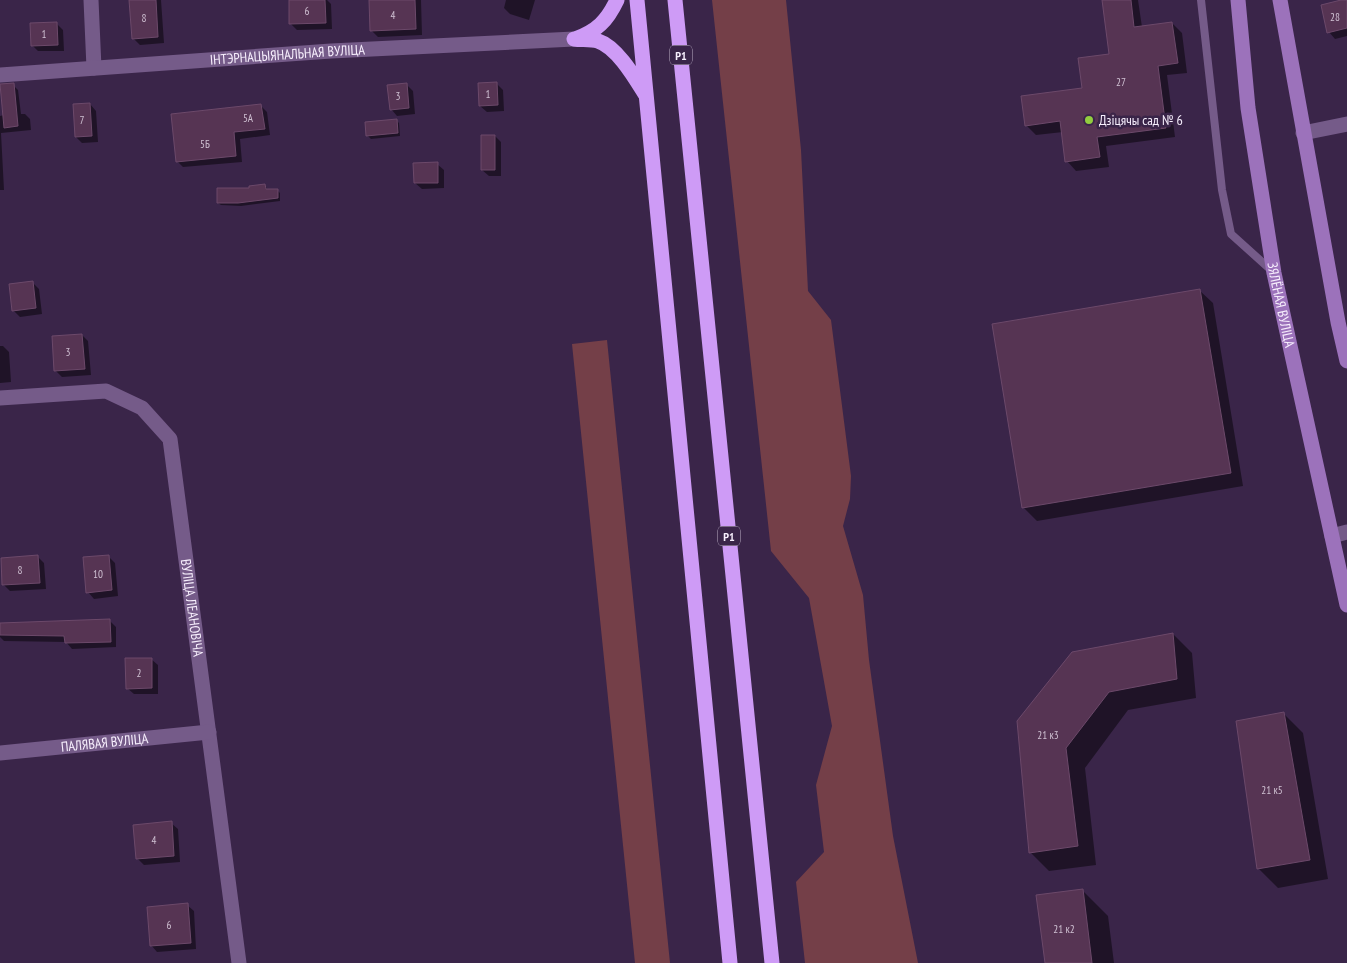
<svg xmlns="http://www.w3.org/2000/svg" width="1347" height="963" font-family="'PT Sans Narrow',sans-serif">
  <rect width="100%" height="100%" fill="#3a2549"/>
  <!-- green -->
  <path fill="#743f48" d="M712 0H786L801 150 808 291 831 320 851 476 850 499 843 526 863 595 869 660 893 836 918 963H805L796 882 824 852 816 785 832 726 809 598 771 551Z
    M607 340 670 963H635L572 344Z"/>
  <!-- shadow -->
  <path fill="#0007" d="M130 0H161L164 43 140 45 133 38Z
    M290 0H327L331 4 332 29 297 30 291 24Z
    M370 0H421L422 35 378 37 372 31Z
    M506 0H535L529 20 510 14 504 8Z
    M1104 0H1138L1142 27 1172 23 1182 33 1187 73 1167 75 1175 137 1106 146 1109 167 1076 171 1067 161 1063 132 1036 135 1026 125 1083 89 1111 55Z
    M1347 0V36L1335 39 1329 32Z
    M57 24 63 30 64 51H38L32 45Z
    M406 84 413 91 415 114 397 116 391 109Z
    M497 84 503 90 504 111 487 112 480 106Z
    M13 85 18 90 21 114H25L30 119 31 130 1 133 4 190H0V116L4 115Z
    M90 104 96 111 98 142 82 143 76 137Z
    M261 106 267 112 270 135 240 139 242 162 183 167 177 161Z
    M396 120 399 123 400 136 371 139 368 136Z
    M495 136 501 142V176H489L482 170Z
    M437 164 444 170V188L422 189 415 183Z
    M265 185 268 190H277L280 193V201L241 206 221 205 218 203Z
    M33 283 39 289 42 314 20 317 13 310Z
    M1199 290 1213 303 1243 486 1037 521 1024 508Z
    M82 335 88 341 91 375 62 377 56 371Z
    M0 346H3L9 352 11 382 0 383Z
    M108 556 115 563 118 596 94 599 88 592Z
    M38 557 44 563 46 589 10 591 4 585Z
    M109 620 116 627V647L72 649 66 642 4 641 0 637V624Z
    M1173 634 1192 653 1196 698 1128 710 1085 768 1096 865 1049 871 1030 852 1018 721Z
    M151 659 158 665V694H134L127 688Z
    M1284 714 1303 733 1328 879 1278 888 1259 869Z
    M171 823 178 829 180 862 144 865 137 858Z
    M1082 890 1108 916 1114 963H1046Z
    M187 905 194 911 196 949 157 952 151 945Z"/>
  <!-- building -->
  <path fill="#563453" stroke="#6c496a" d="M129 0H156L158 37 132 39Z
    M289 0H325L326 23 289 24Z
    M369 0H415L416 29 370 31Z
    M1102 0H1131L1134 27 1172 22 1178 63 1158 66 1166 128 1097 137 1100 157 1065 162 1060 121 1025 126 1021 96 1082 88 1078 58 1109 54Z
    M1341 0H1347V28L1327 33 1321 5Z
    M57 22 58 45 31 46 30 23Z
    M497 82 498 105 479 106 478 83Z
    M14 83 18 126 4 128 0 84Z
    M407 83 409 108 390 110 387 85Z
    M90 103 92 136 75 137 73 104Z
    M261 104 265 129 234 132 236 156 176 162 171 114Z
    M397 119 398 133 366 136 365 122Z
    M481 135H495V170H481Z
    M438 162V183H414L413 163Z
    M265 184 266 189H278V198L238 203H217V188H249V186Z
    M33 281 36 308 12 311 9 284Z
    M1200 289 1231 473 1022 508 992 324Z
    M82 334 85 369 54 371 52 336Z
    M38 555 40 583 2 585 1 558Z
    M109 555 112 590 86 593 83 557Z
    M110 619 111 642 65 643 64 636 0 635V623Z
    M1173 633 1177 679 1109 692 1066 748 1078 846 1029 853 1017 721 1072 652Z
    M125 658H152V688L126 689Z
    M1284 712 1310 860 1257 869 1236 721Z
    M172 821 174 856 136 859 133 825Z
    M1083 889 1092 963H1045L1036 895Z
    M188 903 191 943 150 946 147 907Z"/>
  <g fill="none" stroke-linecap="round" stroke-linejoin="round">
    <!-- lane -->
    <path stroke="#755b89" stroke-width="8" d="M1201 0 1222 190 1231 234 1271 270"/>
    <!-- street -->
    <g stroke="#755b89" stroke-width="15">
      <path d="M91 0 94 68"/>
      <path id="s1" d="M0 75 331 51 574 39"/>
      <path d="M1303 133 1347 124"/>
      <path id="s2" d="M0 398 106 391 142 408 170 439 239 963"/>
      <path d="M1332 536 1347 532"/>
      <path id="s3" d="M0 753 209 732"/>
    </g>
    <!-- secondary -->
    <g stroke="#9c72bb" stroke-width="15">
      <path id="s4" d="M1238 0 1248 108 1274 273 1347 605"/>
      <path d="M1280 0 1338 322 1347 361"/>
    </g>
    <!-- highway -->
    <path stroke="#ce9bf6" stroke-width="15" d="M637 0 730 963
      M675 0 772 963
      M574 39C581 40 591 39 598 41 617 47 635 78 645 94
      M575 39C597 31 607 21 617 0"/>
  </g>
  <!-- markers -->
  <circle fill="#92cd3f" stroke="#3a2549" stroke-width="2" cx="1089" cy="120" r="5"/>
  <g text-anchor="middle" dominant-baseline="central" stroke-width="5" stroke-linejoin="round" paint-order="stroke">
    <!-- number labels -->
    <g font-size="11" fill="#cfc0d2">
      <text x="307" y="11">6</text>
      <text x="393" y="15">4</text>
      <text x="1335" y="17">28</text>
      <text x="144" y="18">8</text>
      <text x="44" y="34">1</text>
      <text x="1121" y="82">27</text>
      <text x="488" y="94">1</text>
      <text x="398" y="96">3</text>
      <text x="248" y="118">5А</text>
      <text x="82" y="120">7</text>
      <text x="205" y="144">5Б</text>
      <text x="68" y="352">3</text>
      <text x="20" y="570">8</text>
      <text x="98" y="574">10</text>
      <text x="139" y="673">2</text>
      <text x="1048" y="735">21 к3</text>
      <text x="1272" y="790">21 к5</text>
      <text x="154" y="840">4</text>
      <text x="169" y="925">6</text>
      <text x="1064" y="929">21 к2</text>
    </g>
    <!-- shield labels -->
    <g fill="#3a2549" stroke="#beb2c7" stroke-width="1">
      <rect x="670" y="45.5" width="22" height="19" rx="4"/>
      <rect x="718" y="526.5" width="22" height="19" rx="4"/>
    </g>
    <g font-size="12" font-weight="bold" fill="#f7effd">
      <text x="681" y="55">Р1</text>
      <text x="729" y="536">Р1</text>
    </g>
    <!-- street labels -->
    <g font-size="14" fill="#f7effd" stroke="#3a2549">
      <text stroke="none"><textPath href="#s1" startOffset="288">ІНТЭРНАЦЫЯНАЛЬНАЯ ВУЛІЦА</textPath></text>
      <text stroke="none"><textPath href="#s4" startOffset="308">ЗЯЛЁНАЯ ВУЛІЦА</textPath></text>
      <text stroke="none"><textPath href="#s2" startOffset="358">ВУЛІЦА ЛЕАНОВІЧА</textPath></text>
      <text stroke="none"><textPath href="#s3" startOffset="105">ПАЛЯВАЯ ВУЛІЦА</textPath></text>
    </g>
    <!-- poi labels -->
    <g font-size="14" fill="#f7effd" stroke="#3a2549" text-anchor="start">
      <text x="1099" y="120">Дзіцячы сад № 6</text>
    </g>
  </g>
</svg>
